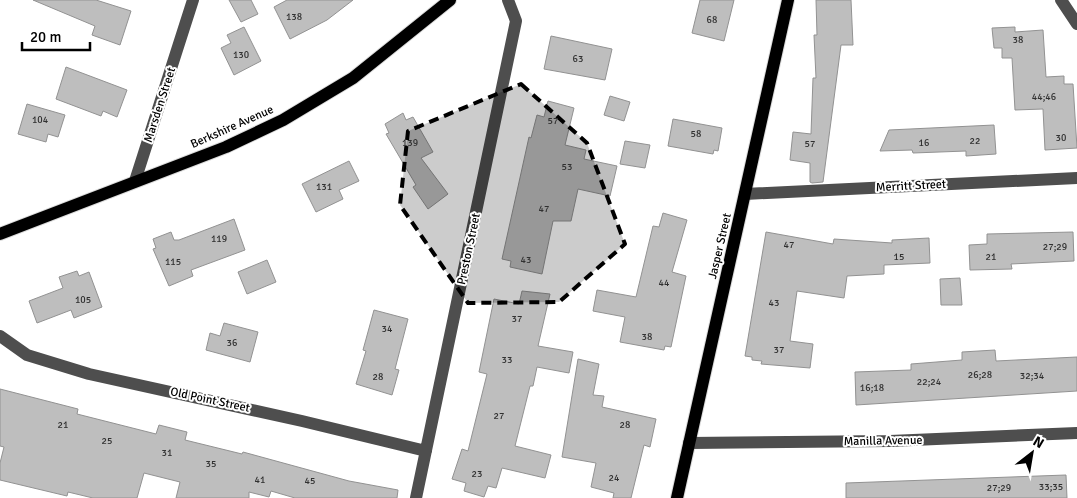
<svg xmlns="http://www.w3.org/2000/svg" width="1077" height="498" font-family="Signika,sans-serif">
  <rect width="100%" height="100%" fill="#fff"/>
  <!-- building -->
  <path fill="#bebebe" stroke="#929292" d="M33 0H96L131 11 120 45 92 35 95 26Z
    M229 0H251L258 14 241 22Z
    M287 0H353L327 20 290 39 274 7Z
    M700 0H734L724 41 692 33Z
    M816 0H851L853 45H841L823 182 812 183 810 182V163L790 160 793 132 811 134 813 78H816L814 35H817Z
    M244 27 261 61 234 75 221 48 231 43 227 35Z
    M1015 27V32L1043 30 1046 77 1064 76V84H1073L1077 148 1045 150 1043 109 1015 110 1012 58H1002V48H994L992 28Z
    M551 36 612 49 605 80 544 69Z
    M66 67 127 90 117 117 103 111 101 116 56 99Z
    M610 96 630 102 624 121 604 115Z
    M548 101 574 108 565 145 586 150 584 159 617 166 610 196 578 189 571 221H553L542 274 510 267 511 261 502 259 529 137 531 138 537 115 544 117Z
    M27 104 65 115 58 137 48 134 46 142 18 134Z
    M403 113 406 120 413 117 433 152 421 158 448 194 428 209 413 187 416 185 386 134 389 133 385 124Z
    M673 119 722 128 718 151 714 150 713 154 668 146Z
    M994 125 996 154 966 156V151L913 153 912 150 880 151 889 130Z
    M625 141 650 145 645 168 620 164Z
    M349 161 359 181 339 190 343 199 316 212 302 184Z
    M663 213 687 220 672 272 686 276 671 347 665 346 664 350 620 342 625 317 593 311 597 290 636 297 653 226 659 227Z
    M234 219 245 250 191 270 193 276 169 286 153 249 156 248 153 239 171 232 174 240H179Z
    M766 232 833 244 834 239 892 243V240L929 238 930 263 884 265V274L847 276 844 298 797 291 790 341 813 344 810 368 761 364 762 361 752 360V357L745 356Z
    M1073 232 1074 261 1011 264 1012 269 970 270 969 245 987 244V234Z
    M267 260 276 282 247 294 238 272Z
    M77 271 79 276 89 272 102 307 74 318 71 310 37 323 29 301 63 288 59 277Z
    M960 278 962 305H941L940 279Z
    M522 291 550 294 538 346 573 352 569 373 537 367 533 386H530L515 446 551 455 545 478 502 468 496 488 488 486 484 497 464 491 466 483 452 479 462 449 468 451 487 374 479 372 494 299 519 304Z
    M374 310 408 319 395 369 399 370 392 395 356 384 366 351 363 350Z
    M224 323 258 332 250 362 206 350 210 333 220 336Z
    M995 350 996 361 1077 357V391L856 405 855 372 911 370V364L962 360V352Z
    M578 359 599 364 593 395 604 396 602 407 656 419 650 447 644 445 631 498H613L614 493 591 487 596 463 562 457Z
    M0 389 78 409 77 414 156 434 159 425 187 432 185 440 242 454 243 452 349 481 398 490 397 498H295L271 491 269 497 249 492V498H176L180 482 144 473 137 498H93L68 492 67 496 0 480V463L4 447 0 446Z
    M1066 475 1067 498H846V483Z"/>
  <g fill="none" stroke-linecap="round" stroke-linejoin="round">
    <!-- major casing -->
    <g stroke="#dbdbdb" stroke-width="14">
      <path id="major" d="M0 234 226 147 283 120 353 78 450 0
        M677 498 788 0"/>
    </g>
    <!-- minor -->
    <path stroke="#4e4e4e" stroke-width="12" d="M1061 0 1077 24
      M135 181 193 0
      M745 194 1077 178
      M0 336 27 355 89 374 302 421 426 451
      M689 443 890 441 1077 433
      M416 498 516 21 508 0"/>
    <!-- major -->
    <use href="#major" stroke="#000" stroke-width="12"/>
  </g>
  <!-- marked area -->
  <path fill="#000" fill-opacity="0.2" stroke="#000" stroke-width="4" stroke-dasharray="10 6" stroke-linejoin="round" d="M521 84 587 143 625 244 559 302 468 303 400 205 408 131Z"/>
  <g text-anchor="middle" dominant-baseline="central" stroke-width="4" stroke-linejoin="round" paint-order="stroke">
    <!-- number labels -->
    <g font-size="10" fill="#303030">
      <text x="294" y="17">138</text>
      <text x="712" y="20">68</text>
      <text x="1018" y="40">38</text>
      <text x="241" y="55">130</text>
      <text x="578" y="59">63</text>
      <text x="1044" y="97">44;46</text>
      <text x="40" y="120">104</text>
      <text x="553" y="121">57</text>
      <text x="696" y="134">58</text>
      <text x="1061" y="138">30</text>
      <text x="975" y="141">22</text>
      <text x="410" y="143">139</text>
      <text x="924" y="143">16</text>
      <text x="810" y="144">57</text>
      <text x="567" y="167">53</text>
      <text x="324" y="187">131</text>
      <text x="544" y="209">47</text>
      <text x="219" y="239">119</text>
      <text x="789" y="245">47</text>
      <text x="1055" y="247">27;29</text>
      <text x="899" y="257">15</text>
      <text x="991" y="257">21</text>
      <text x="526" y="260">43</text>
      <text x="173" y="262">115</text>
      <text x="664" y="283">44</text>
      <text x="83" y="300">105</text>
      <text x="774" y="303">43</text>
      <text x="517" y="319">37</text>
      <text x="387" y="329">34</text>
      <text x="647" y="337">38</text>
      <text x="232" y="343">36</text>
      <text x="779" y="350">37</text>
      <text x="507" y="360">33</text>
      <text x="980" y="375">26;28</text>
      <text x="1032" y="376">32;34</text>
      <text x="378" y="377">28</text>
      <text x="929" y="382">22;24</text>
      <text x="872" y="388">16;18</text>
      <text x="499" y="416">27</text>
      <text x="63" y="425">21</text>
      <text x="625" y="425">28</text>
      <text x="107" y="441">25</text>
      <text x="167" y="453">31</text>
      <text x="211" y="464">35</text>
      <text x="477" y="474">23</text>
      <text x="614" y="478">24</text>
      <text x="260" y="480">41</text>
      <text x="310" y="481">45</text>
      <text x="1051" y="487">33;35</text>
      <text x="999" y="488">27;29</text>
    </g>
    <!-- street labels -->
    <g font-size="12" fill="#000" stroke="#fff">
      <text transform="translate(160 105) rotate(-72)">Marsden Street</text>
      <text transform="translate(232 127) rotate(-24)">Berkshire Avenue</text>
      <text transform="translate(911 186) rotate(-3)">Merritt Street</text>
      <text transform="translate(720 246) rotate(-77)">Jasper Street</text>
      <text transform="translate(469 249) rotate(-78)">Preston Street</text>
      <text transform="translate(210 400) rotate(12)">Old Point Street</text>
      <text transform="translate(883 441) rotate(-1)">Manilla Avenue</text>
    </g>
  </g>
  <!-- north arrow -->
  <g transform="translate(1032 453) rotate(31)" stroke="#ffffff" stroke-width="4" paint-order="stroke">
  <path d="M0-4L9 19L0 12L-9 19Z" fill="#000000"/>
  <text y="-8" font-size="14" font-weight="bold" text-anchor="middle" fill="#000000">N</text>
  </g>
  <!-- scale -->
  <path d="M22 42v8h68v-8" fill="none" stroke="#000000" stroke-width="2.5"/>
  <text x="30" y="42" font-size="15" fill="#000000" stroke="#ffffff" stroke-width="4" paint-order="stroke">20 m</text>
</svg>
